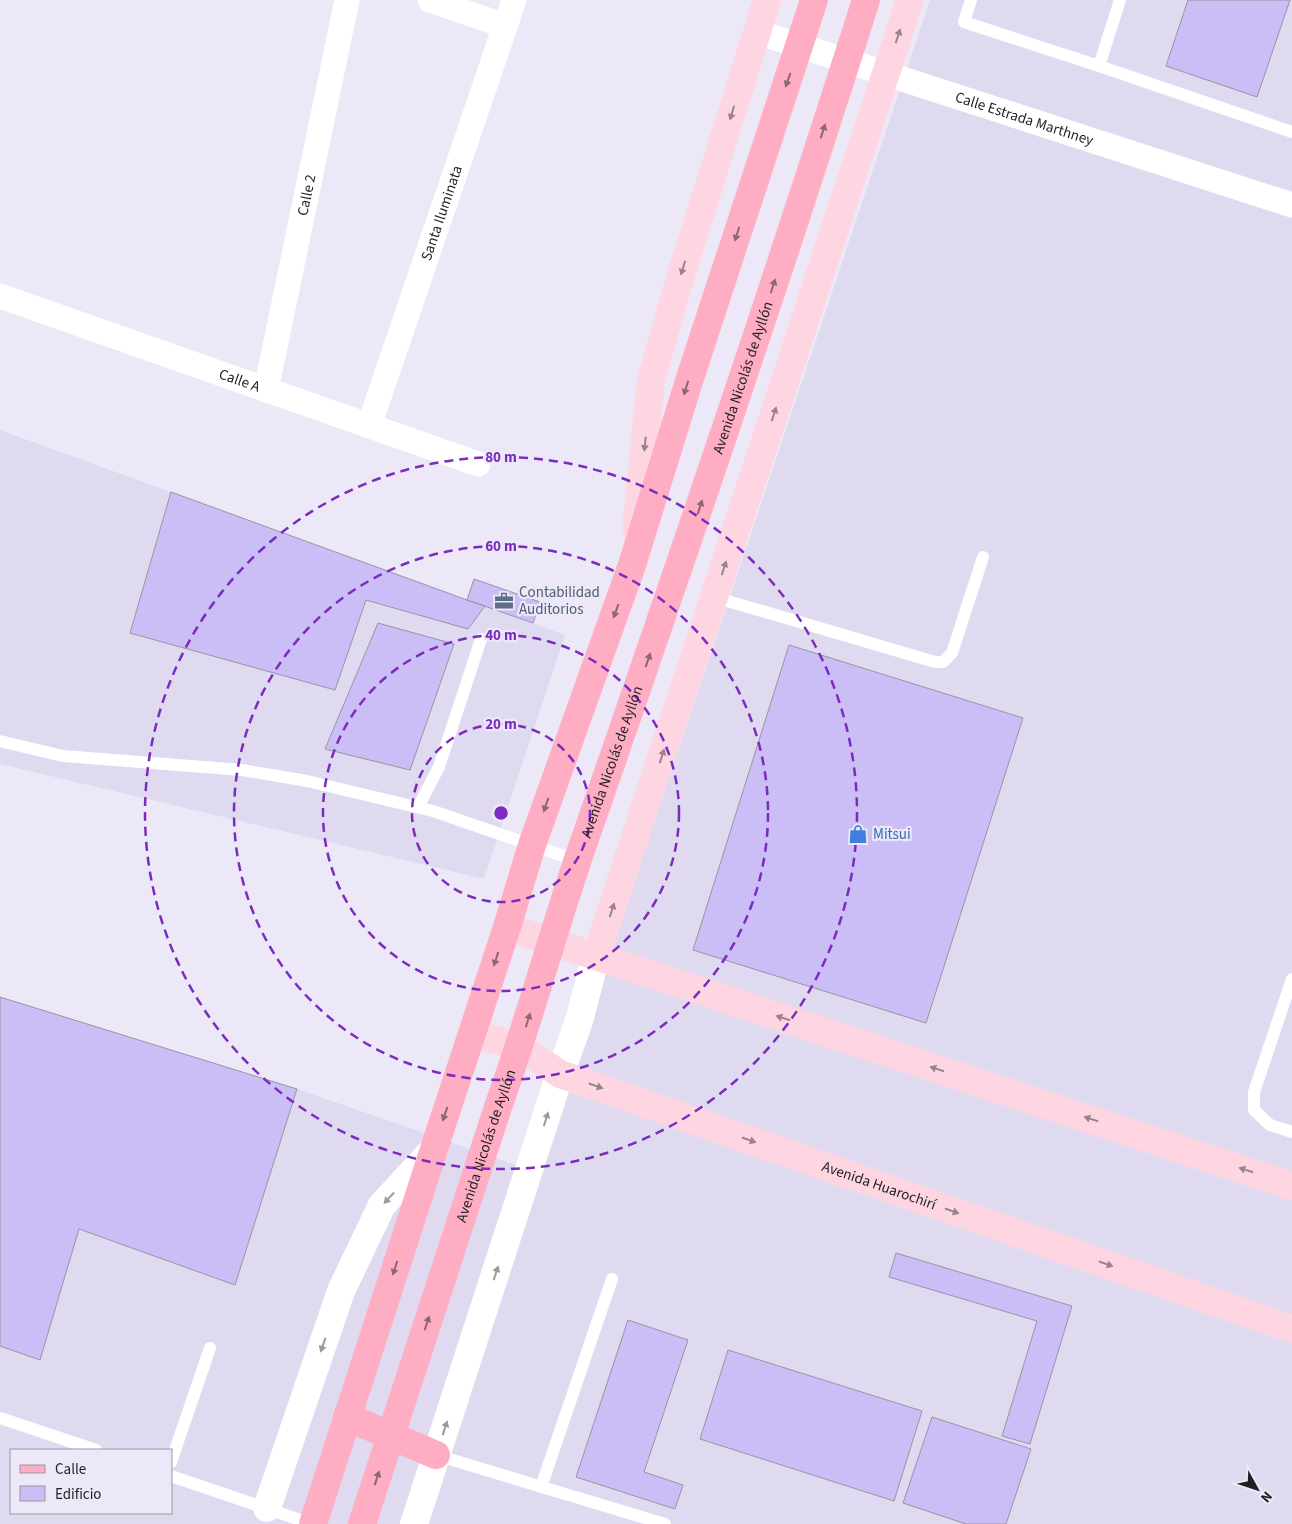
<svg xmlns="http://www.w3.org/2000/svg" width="1292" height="1524" font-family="'Source Sans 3',sans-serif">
  <rect width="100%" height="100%" fill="#ece8f7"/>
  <!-- built -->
  <path fill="#dfdaf0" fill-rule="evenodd" d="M930 0H1292V1524H0V997L297 1089 537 1172ZM11 1450H171V1513H11Z
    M0 430 565 635 484 879 0 764Z"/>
  <!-- building -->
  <path fill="#cbbdf5" stroke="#9895a2" d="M1188 0H1290L1257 97 1166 66Z
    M171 492 467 600 485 606 468 629 366 600 335 690 130 633Z
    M474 579 540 602 533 623 467 600Z
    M378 623 454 644 410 770 325 749Z
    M789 645 1023 718 926 1023 693 950Z
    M0 997 297 1089 235 1285 79 1229 40 1360 0 1346Z
    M896 1253 1072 1306 1030 1444 1002 1436 1037 1321 889 1277Z
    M628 1320 688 1340 644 1472 683 1485 675 1509 576 1477Z
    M728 1350 922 1411 894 1501 700 1439Z
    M932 1417 1031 1449 1006 1524H966L903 1503Z"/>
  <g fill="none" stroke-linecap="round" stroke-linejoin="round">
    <!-- service -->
    <path stroke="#fff" stroke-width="12" d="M971 0 964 22 1099 66 1292 132
      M1099 66 1120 0
      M714 597 935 662H943L952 653 983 557
      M0 741 63 756 242 770 307 781 433 811 578 861
      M418 807 439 767 481 639
      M1292 979 1254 1092V1110L1270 1125 1292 1132
      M0 1418 96 1450
      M436 1455 665 1524
      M171 1462 210 1348
      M171 1476 312 1524
      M541 1487 612 1279"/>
    <!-- minor -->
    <g stroke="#fff" stroke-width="25">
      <path d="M430 0 505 26"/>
      <path id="s1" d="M757 32 1292 205"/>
      <path id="s2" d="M0 296 478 464"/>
      <path id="s3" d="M266 390 347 0"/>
      <path id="s4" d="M369 426 514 0"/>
    </g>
    <!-- tertiary -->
    <path stroke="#fff" stroke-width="28" d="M267 1508 341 1291 382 1205 434 1149
      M414 1524 560 1074 579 1021 596 956"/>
    <!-- secondary -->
    <g stroke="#fed6e1" stroke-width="28">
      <path d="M636 530 651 380 678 285 767 0"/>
      <path d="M507 927 1292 1186"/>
      <path d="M596 956 910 0"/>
      <path id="s5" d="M472 1034 520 1047 560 1074 1292 1329"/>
    </g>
    <!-- primary -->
    <g stroke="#feadc2" stroke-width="28">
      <path d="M347 1417 436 1455"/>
      <path d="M313 1524 434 1149 507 927 532 845 632 565 689 381 814 0"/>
      <path id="s6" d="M362 1524 498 1107C528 1024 551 939 579 856 678 572 775 287 866 0"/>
    </g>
  </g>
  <!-- one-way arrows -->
  <defs><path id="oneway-solid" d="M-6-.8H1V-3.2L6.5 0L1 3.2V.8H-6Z" transform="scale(1.25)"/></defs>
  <g fill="#9a848c">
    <use href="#oneway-solid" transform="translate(898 36) rotate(-72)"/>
    <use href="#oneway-solid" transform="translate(732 113) rotate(107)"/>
    <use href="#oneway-solid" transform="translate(683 268) rotate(107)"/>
    <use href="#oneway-solid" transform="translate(774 414) rotate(-72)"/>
    <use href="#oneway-solid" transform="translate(645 444) rotate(96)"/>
    <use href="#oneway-solid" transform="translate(724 568) rotate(-72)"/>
    <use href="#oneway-solid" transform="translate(662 756) rotate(-72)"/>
    <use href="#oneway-solid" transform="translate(612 910) rotate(-72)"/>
    <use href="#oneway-solid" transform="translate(783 1018) rotate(-162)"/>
    <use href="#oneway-solid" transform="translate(937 1069) rotate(-162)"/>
    <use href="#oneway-solid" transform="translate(596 1086) rotate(19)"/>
    <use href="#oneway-solid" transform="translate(1091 1119) rotate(-162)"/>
    <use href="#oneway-solid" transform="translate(749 1140) rotate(19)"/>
    <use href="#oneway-solid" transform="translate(1246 1170) rotate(-162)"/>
    <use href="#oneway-solid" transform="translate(952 1211) rotate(19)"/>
    <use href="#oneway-solid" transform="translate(1106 1264) rotate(19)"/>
  </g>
  <g fill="#8f6673">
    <use href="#oneway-solid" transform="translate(788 80) rotate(109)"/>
    <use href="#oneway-solid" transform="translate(823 131) rotate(-72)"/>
    <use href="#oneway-solid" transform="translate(737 234) rotate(108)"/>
    <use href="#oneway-solid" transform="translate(773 286) rotate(-72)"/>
    <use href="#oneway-solid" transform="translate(686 388) rotate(107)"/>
    <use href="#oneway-solid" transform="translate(700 507) rotate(-72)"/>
    <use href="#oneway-solid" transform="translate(616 611) rotate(110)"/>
    <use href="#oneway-solid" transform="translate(648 660) rotate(-71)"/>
    <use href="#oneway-solid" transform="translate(546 805) rotate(109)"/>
    <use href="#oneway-solid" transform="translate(496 959) rotate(108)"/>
    <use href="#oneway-solid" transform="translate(528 1020) rotate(-73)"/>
    <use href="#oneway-solid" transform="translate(445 1114) rotate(109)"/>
    <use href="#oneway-solid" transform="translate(395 1268) rotate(108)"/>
    <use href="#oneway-solid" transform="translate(427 1323) rotate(-72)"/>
    <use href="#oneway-solid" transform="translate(377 1478) rotate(-72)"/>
  </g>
  <g fill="#9b9a9c">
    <use href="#oneway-solid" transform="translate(546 1119) rotate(-73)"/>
    <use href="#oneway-solid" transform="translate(389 1198) rotate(133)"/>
    <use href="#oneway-solid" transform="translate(496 1273) rotate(-72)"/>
    <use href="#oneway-solid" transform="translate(323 1345) rotate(109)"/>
    <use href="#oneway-solid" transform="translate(445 1428) rotate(-72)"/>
  </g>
  <!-- distance rings -->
  <g fill="none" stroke="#7b2cbf" stroke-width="2.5" stroke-dasharray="9 6">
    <circle cx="501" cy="813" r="89"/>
    <circle cx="501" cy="813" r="178"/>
    <circle cx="501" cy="813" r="267"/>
    <circle cx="501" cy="813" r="356"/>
  </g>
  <!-- icons -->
  <defs>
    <g id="office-bare" transform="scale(1.5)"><path d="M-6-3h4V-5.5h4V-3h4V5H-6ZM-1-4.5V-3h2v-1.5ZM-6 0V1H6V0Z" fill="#5c6f8a" stroke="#ece8f7" stroke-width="2.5" paint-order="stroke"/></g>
    <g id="shop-bare" transform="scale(1.5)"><path d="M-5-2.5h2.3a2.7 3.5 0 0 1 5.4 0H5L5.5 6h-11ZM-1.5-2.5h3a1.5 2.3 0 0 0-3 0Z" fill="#3f7fe0" stroke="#ece8f7" stroke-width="2.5" paint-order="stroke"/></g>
  </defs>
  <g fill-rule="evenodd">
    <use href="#office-bare" x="504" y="601"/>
    <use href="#shop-bare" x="858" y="834"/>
  </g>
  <g text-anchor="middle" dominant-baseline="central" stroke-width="4.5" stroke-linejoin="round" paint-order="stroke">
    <!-- street labels -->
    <g font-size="15" fill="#201f24" stroke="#ece8f7">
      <text stroke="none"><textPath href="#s1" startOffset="281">Calle Estrada Marthney</textPath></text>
      <text stroke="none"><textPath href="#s3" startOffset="199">Calle 2</textPath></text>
      <text stroke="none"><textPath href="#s4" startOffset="225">Santa Iluminata</textPath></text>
      <text stroke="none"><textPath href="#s6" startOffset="1208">Avenida Nicolás de Ayllón</textPath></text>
      <text stroke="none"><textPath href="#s2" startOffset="254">Calle A</textPath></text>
      <text stroke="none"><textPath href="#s6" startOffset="802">Avenida Nicolás de Ayllón</textPath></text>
      <text stroke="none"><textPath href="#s6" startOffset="398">Avenida Nicolás de Ayllón</textPath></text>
      <text stroke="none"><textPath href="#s5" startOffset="436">Avenida Huarochirí</textPath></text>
    </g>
    <!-- service labels -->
    <g font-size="15" fill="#4e5e75" stroke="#ece8f7" text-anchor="start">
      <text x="519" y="592">Contabilidad<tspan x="519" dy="17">Auditorios</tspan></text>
    </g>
    <!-- shop labels -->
    <g font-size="15" fill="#366cbe" stroke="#ece8f7" text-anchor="start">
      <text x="873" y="834">Mitsui</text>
    </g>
  </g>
  <circle cx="501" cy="813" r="8" fill="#7b2cbf" stroke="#ece8f7" stroke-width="2.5"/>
  <g font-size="15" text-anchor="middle" font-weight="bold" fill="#7b2cbf" stroke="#ece8f7" stroke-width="4.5" stroke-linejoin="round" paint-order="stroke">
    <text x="501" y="462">80 m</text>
    <text x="501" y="551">60 m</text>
    <text x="501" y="640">40 m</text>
    <text x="501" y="729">20 m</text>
  </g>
  <!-- legend -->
  <rect x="10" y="1449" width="162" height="65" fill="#ece8f7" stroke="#9a98a3"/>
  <rect x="20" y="1465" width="25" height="8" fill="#feadc2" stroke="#9a98a3"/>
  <text x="55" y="1474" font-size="15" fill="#201f24">Calle</text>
  <rect x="20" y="1486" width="25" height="15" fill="#cbbdf5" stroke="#9a98a3"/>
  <text x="55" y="1499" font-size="15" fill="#201f24">Edificio</text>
  <!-- north arrow -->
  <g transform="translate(1257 1489) rotate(130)" stroke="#ece8f7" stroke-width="4" paint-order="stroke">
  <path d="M0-4L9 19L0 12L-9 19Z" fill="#201f24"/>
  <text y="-8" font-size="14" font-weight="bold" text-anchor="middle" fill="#201f24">N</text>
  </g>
</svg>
